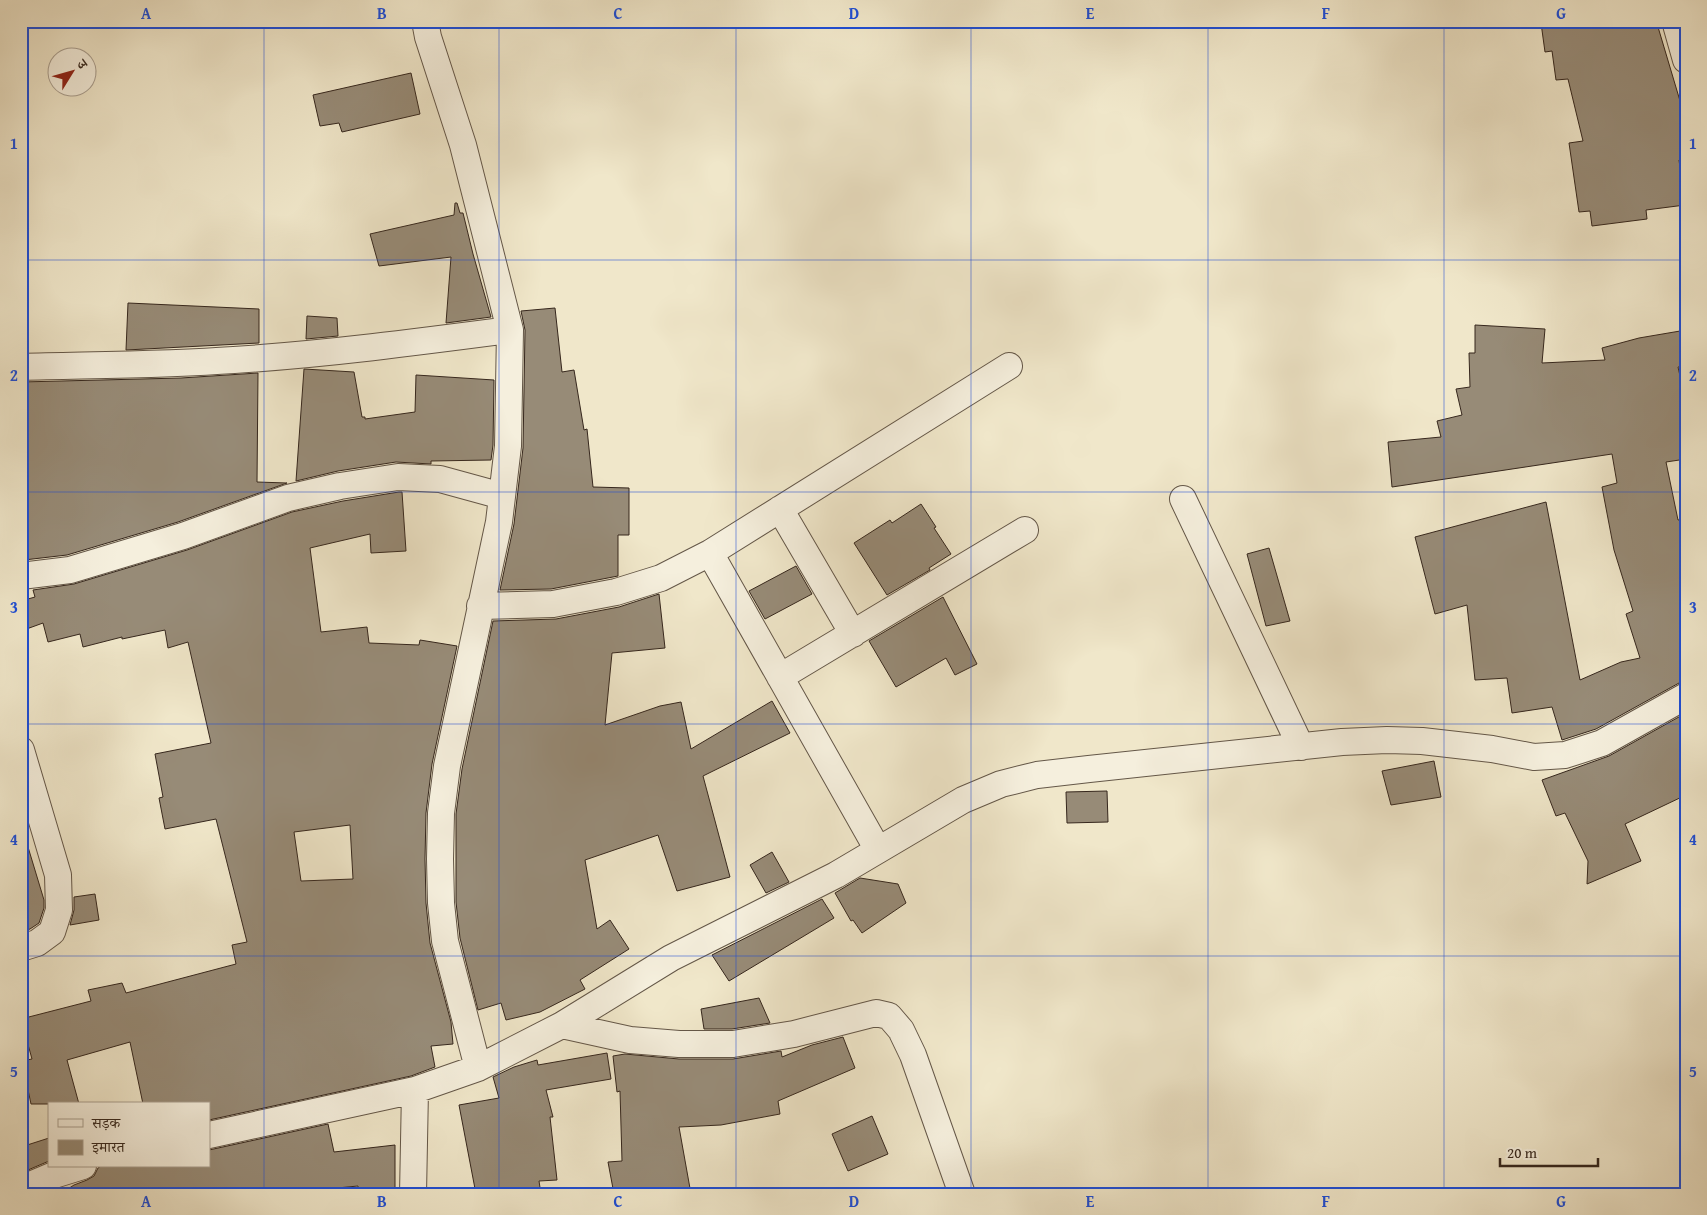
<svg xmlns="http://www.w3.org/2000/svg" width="1707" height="1215" font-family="'Gentium Book Plus','Noto Serif Devanagari',serif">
  <rect width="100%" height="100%" fill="#f0e7ca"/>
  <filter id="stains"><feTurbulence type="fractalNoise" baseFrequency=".004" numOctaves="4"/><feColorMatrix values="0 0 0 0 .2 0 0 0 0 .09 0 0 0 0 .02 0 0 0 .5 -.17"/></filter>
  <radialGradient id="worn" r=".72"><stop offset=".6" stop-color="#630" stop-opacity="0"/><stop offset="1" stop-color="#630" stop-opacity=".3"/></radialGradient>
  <!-- building -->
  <path fill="#978b77" stroke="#36271d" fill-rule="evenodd" d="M1555 21H1650L1652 28 1658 27 1686 121V159L1679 160 1685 205 1646 210 1647 219 1592 226 1590 211 1579 212 1569 143 1583 141 1568 79 1556 80 1552 51 1545 52 1541 23Z
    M411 73 420 114 342 132 339 123 320 126 313 95Z
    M455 203H457L460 213H463L473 254 491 317 446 323 451 257 379 266 370 234 454 215Z
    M128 303 259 309V343L126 350Z
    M555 308 562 372 574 370 584 430 587 429 593 487 629 488V535H618V576L551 589 500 590 514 524 523 448 525 330 521 311Z
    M307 316 337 318 338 336 306 339Z
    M1475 325 1545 329 1542 363 1605 360 1602 348 1639 338 1686 330V366L1678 367 1686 403V459L1666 462 1678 520 1686 519V681L1679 683 1596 729 1562 740 1552 707 1512 713 1507 678 1475 680 1467 605 1435 614 1415 537 1546 502 1580 680 1621 662 1640 658 1626 614 1633 611 1614 550 1602 487 1617 483 1612 454 1392 487 1388 442 1441 437 1437 421 1462 415 1456 389 1470 387 1469 353H1475Z
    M304 369 354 372 362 417H365V419L415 412 416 375 494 380 493 445 491 460 431 461V464L396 462 338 471 296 481Z
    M258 373 257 482 287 483 178 522 67 555 24 560 21 551V382L181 378Z
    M399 492H402L406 551 371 553 370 534 310 548 321 632 367 627 369 643 419 645 420 640 457 646 432 764 426 813 425 859 426 903 430 943 451 1022 453 1044 431 1046 435 1067 411 1076 209 1120V1104H143L130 1042 67 1060 79 1104H31L22 1061 32 1059 21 1019 91 1001 88 990 122 983 126 993 236 964 232 945 247 942 216 819 165 829 159 798 163 797 155 754 211 743 188 642 168 648 165 630 122 639V637L83 647 80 634 48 642 43 623 21 631V601L35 597 33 590 74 584 187 550 292 512 343 501ZM350 825 353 879 301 881 294 832Z
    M921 504 936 527 934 528 951 554 929 568 930 570 887 595 854 543 890 520 892 523Z
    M1269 548 1290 621 1266 626 1247 554Z
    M796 566 812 594 765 619 749 591Z
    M659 594 665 648 612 653 605 725 660 706 681 702 691 749 772 701 790 733 703 776 730 877 677 891 658 835 585 860 597 929 610 920 629 949 580 980 585 989 540 1012 506 1020 501 1003 478 1010 460 938 456 902V814L462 769 493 621 556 619 619 607Z
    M943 597 977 664 955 675 946 658 896 687 869 641Z
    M1686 713V795L1625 824 1641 861 1587 884 1588 861 1565 813 1556 816 1542 780 1609 756Z
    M1434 761 1441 797 1391 805 1382 771Z
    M1107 791 1108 822 1067 823 1066 792Z
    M28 847 44 900V908L39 923 30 929 21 932V848Z
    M772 852 789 882 766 893 750 865Z
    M860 878 898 884 906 903 862 933 853 920 851 921 835 893Z
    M95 894 99 920 70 925 74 910V897Z
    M822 899 834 918 729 981 712 955Z
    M759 998 770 1023 732 1029H704L701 1009Z
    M843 1037 855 1068 778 1101 780 1114 721 1125 679 1127 691 1194H614L608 1162 622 1161 620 1091 617 1092 613 1056 625 1054 679 1059H733L781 1051 782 1057 812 1045Z
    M607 1053 611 1079 546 1090 553 1117H550L557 1180 539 1181 541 1194H476L459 1105 499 1098 493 1077 514 1067 537 1060 538 1065Z
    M872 1116 888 1154 848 1171 832 1134Z
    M328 1124 334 1152 395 1145V1194H358V1186L306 1191 307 1194H60L74 1185 87 1180 94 1176 98 1168 101 1166H209V1150Z
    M49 1138V1161L21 1173V1147Z"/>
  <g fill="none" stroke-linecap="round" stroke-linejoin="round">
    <!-- minor casing -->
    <g stroke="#645748" stroke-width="28">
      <path id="minor" d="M425 21 428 37 463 145 510 330 508 446 499 522 447 766 441 813 440 859 441 903 445 941 478 1068
        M1675 21 1686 60
        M21 367C92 365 163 365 234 360 326 354 418 342 510 330
        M1183 499 1301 747
        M780 509 853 634
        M710 553 878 850
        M21 576 70 570 183 536 288 498 340 486 398 477 440 479 502 496
        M480 606 553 604 616 592 661 578 710 553 1009 366
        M780 677 1025 530
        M21 750 58 875 59 910 52 932 37 943 21 948
        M562 1025 630 1040 679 1044H733L794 1034 876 1013 889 1016 901 1030 913 1055 962 1194
        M209 1135 415 1090 478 1068 562 1025 671 958 836 875 963 800 1001 784 1037 775 1089 769 1342 742 1387 740 1422 741 1492 749 1534 757 1565 755 1602 743 1686 696
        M21 1189 54 1175 83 1166
        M413 1194 415 1090"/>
    </g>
    <!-- minor -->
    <use href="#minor" stroke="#f5efdd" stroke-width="26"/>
  </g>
  <!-- grid -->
  <path fill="none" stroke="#1d4ed8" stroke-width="1" stroke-opacity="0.55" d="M264 21V1194M499 21V1194M736 21V1194M971 21V1194M1208 21V1194M1444 21V1194M21 260H1686M21 492H1686M21 724H1686M21 956H1686"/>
  <!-- margin -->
  <rect width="1707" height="1215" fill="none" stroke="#f0e7ca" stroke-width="55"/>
  <!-- legend -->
  <rect x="48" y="1102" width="162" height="65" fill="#f5efdd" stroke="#a99f90"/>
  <rect x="58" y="1119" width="25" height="8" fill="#f5efdd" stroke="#a99f90"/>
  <text x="92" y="1128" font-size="15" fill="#36271d">सड़क</text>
  <rect x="58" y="1140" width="25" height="15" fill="#978b77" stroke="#a99f90"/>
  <text x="92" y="1152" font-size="15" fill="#36271d">इमारत</text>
  <!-- north arrow -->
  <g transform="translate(72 72) rotate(53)"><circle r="24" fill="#f5efdd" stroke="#a99f90"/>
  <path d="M0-4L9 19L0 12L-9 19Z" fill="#8f2418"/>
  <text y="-8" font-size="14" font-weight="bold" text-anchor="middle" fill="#36271d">उ</text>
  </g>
  <!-- scale -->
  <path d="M1500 1158v8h98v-8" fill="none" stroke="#36271d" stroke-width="2.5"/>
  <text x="1507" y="1158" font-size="15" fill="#36271d" stroke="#f5efdd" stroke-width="4" paint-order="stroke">20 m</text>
  <rect x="28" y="28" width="1652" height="1160" fill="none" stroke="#1d4ed8" stroke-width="2"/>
  <g font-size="16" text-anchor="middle" font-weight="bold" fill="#1d4ed8">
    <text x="146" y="19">A</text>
    <text x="382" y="19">B</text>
    <text x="618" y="19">C</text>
    <text x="854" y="19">D</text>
    <text x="1090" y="19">E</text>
    <text x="1326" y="19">F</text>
    <text x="1561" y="19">G</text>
    <text x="14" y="149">1</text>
    <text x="1693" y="149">1</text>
    <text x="14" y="381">2</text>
    <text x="1693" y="381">2</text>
    <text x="14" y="613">3</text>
    <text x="1693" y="613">3</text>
    <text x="14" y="845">4</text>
    <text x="1693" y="845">4</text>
    <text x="14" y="1077">5</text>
    <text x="1693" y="1077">5</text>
    <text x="146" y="1207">A</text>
    <text x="382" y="1207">B</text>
    <text x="618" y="1207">C</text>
    <text x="854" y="1207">D</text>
    <text x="1090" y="1207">E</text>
    <text x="1326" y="1207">F</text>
    <text x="1561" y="1207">G</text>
  </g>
  <rect width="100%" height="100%" filter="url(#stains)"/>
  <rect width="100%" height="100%" fill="url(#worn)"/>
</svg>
